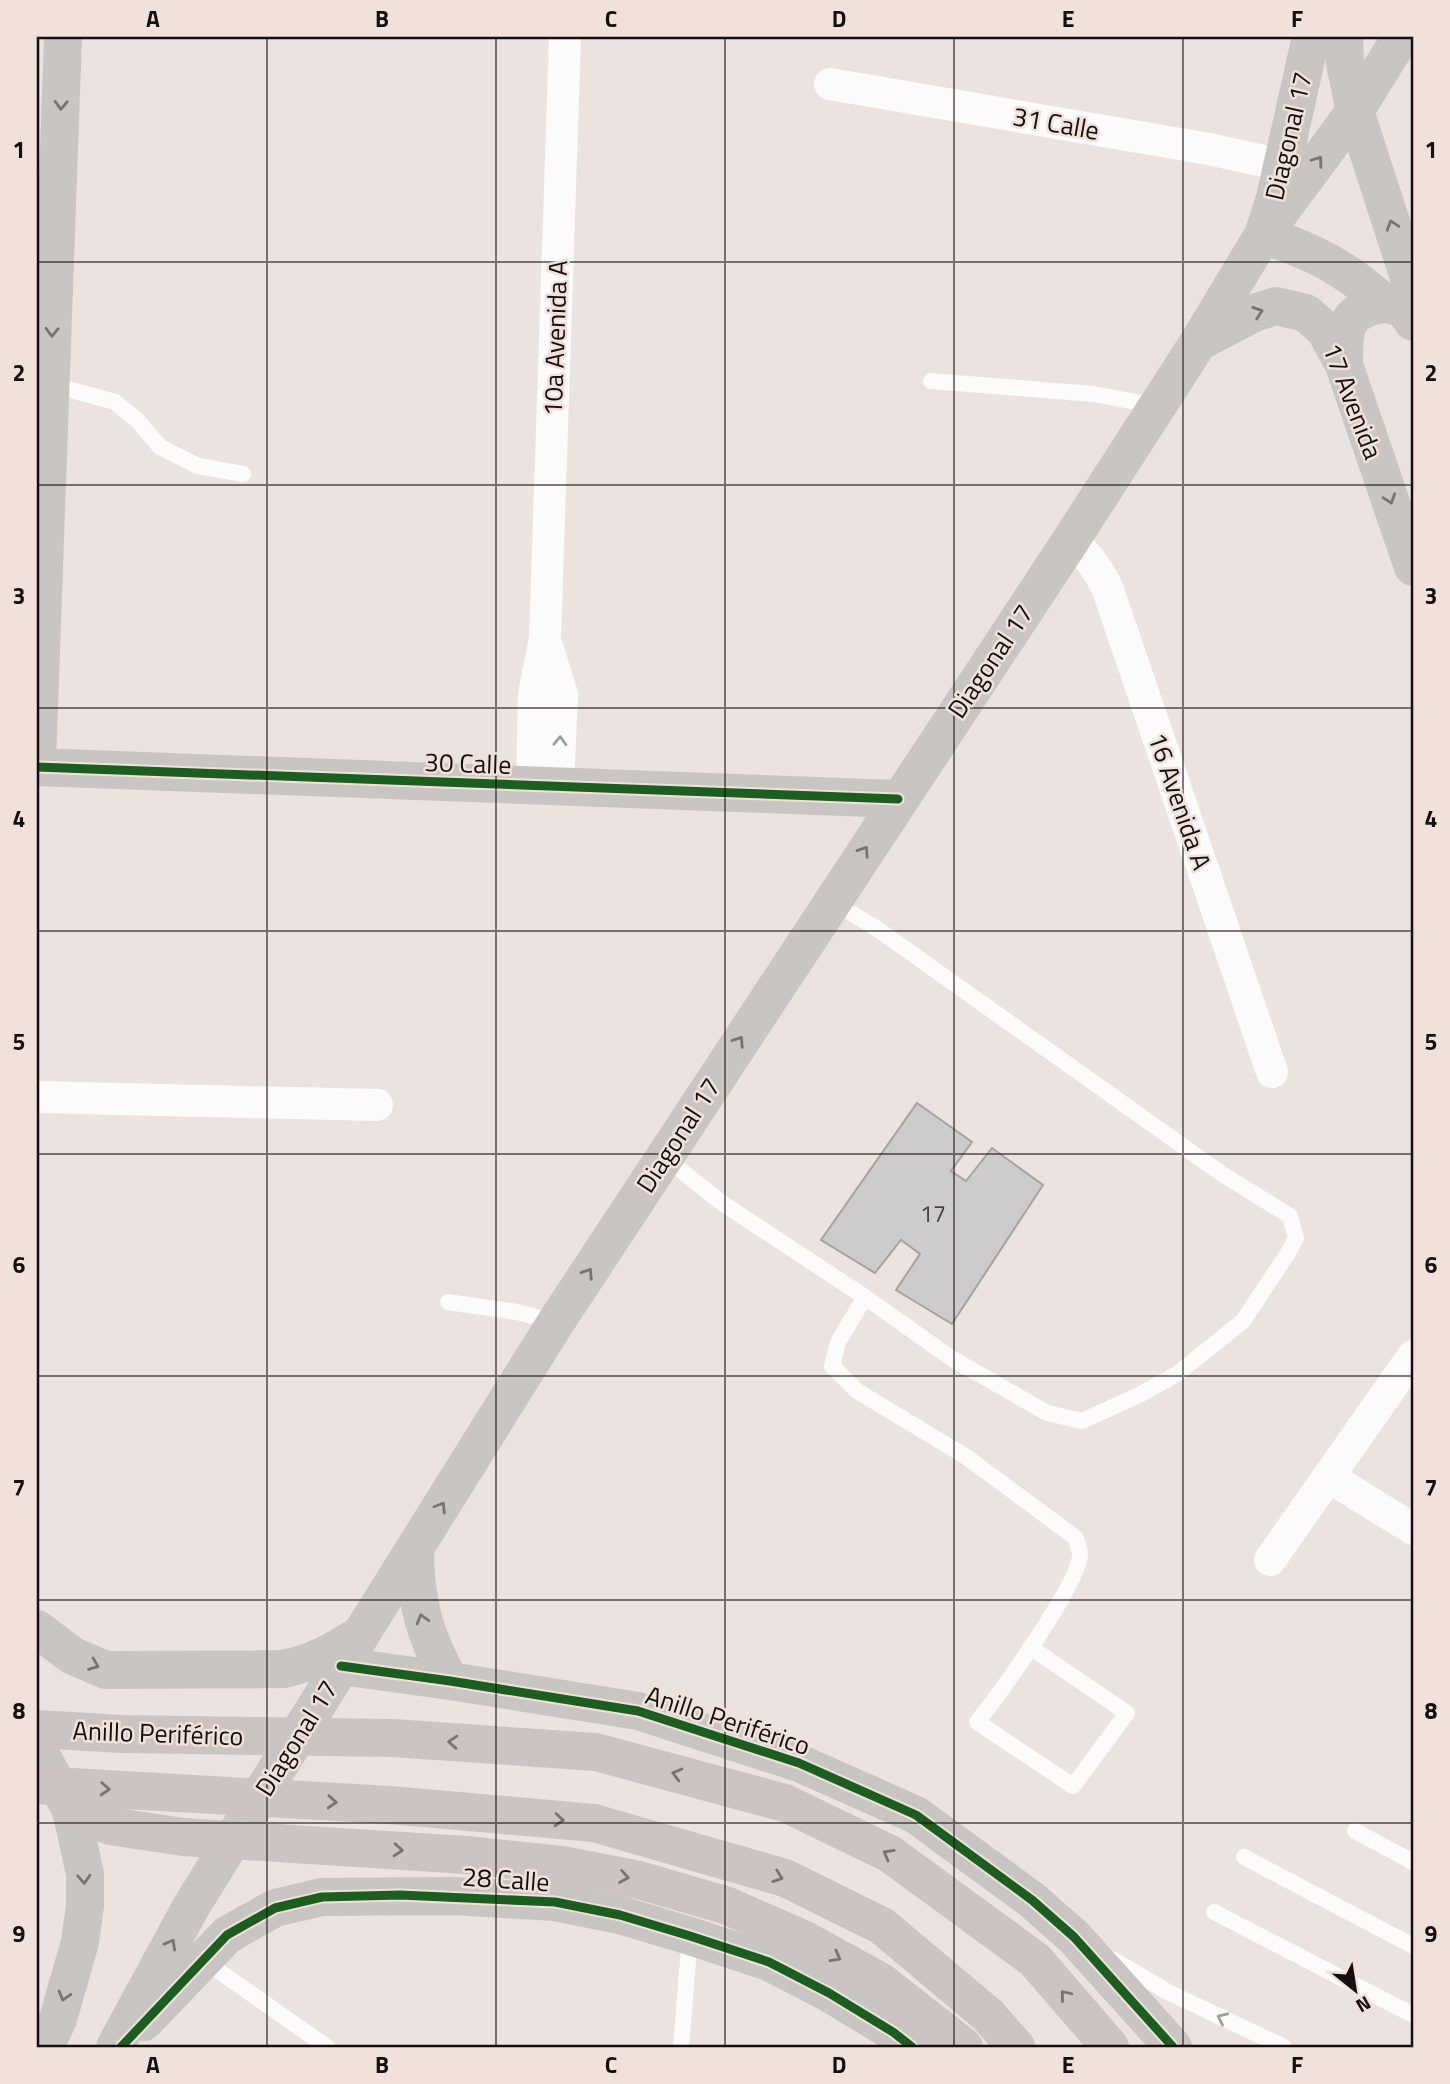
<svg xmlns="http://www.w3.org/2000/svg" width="1450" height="2084" font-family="'Titillium Web',sans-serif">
  <rect width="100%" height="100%" fill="#ebe3e0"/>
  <!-- building -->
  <path fill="#cdcccb" stroke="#a4a3a1" stroke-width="2" d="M917 1103 972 1142 951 1171 966 1181 992 1148 1043 1185 952 1324 896 1290 920 1254 901 1240 875 1273 821 1240Z"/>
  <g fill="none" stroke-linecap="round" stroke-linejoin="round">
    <!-- lane -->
    <path stroke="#fcfbfa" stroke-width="16" d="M931 381 1093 394 1157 406
      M50 384 115 402 137 420 160 447 198 466 243 474
      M664 1157 722 1203 865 1297 951 1358 1047 1413 1082 1421 1141 1394 1177 1374 1243 1321 1288 1253 1296 1238 1290 1216 1222 1174 876 928 831 901
      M865 1297 838 1342 832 1366 857 1391 965 1456 1076 1538C1077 1543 1080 1550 1080 1554 1080 1583 998 1696 977 1722L1073 1786 1127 1713 1030 1647
      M448 1302 517 1312 556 1322
      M1355 1831 1413 1862
      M1244 1857 1413 1946
      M1214 1912 1413 2015
      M1112 1959 1168 1992 1284 2047
      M203 1960 327 2047
      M681 2047 690 1936"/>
    <!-- street -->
    <path stroke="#fcfbfa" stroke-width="32" d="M830 84 1209 149 1282 165
      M1071 540C1087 554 1097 567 1107 587L1272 1072
      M546 643 562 694 558 787
      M532 787 534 694 545 638 565 37
      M37 1097 377 1105
      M1329 1477 1413 1529
      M1270 1560 1413 1356"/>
    <!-- secondary -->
    <path stroke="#c9c5c3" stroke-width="38" d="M1344 37 1345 64 1355 111 1413 290
      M1384 303C1346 268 1312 251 1263 235L1355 111 1401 37
      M1199 342 1254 313 1276 306 1306 313 1325 330 1344 365 1413 567
      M1344 365C1344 352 1343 337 1348 325 1355 307 1386 299 1402 309 1406 311 1410 318 1413 322
      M37 763 63 37
      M37 767 898 799
      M415 1548C415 1601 424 1635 450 1681
      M37 1629 73 1656 106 1670 283 1669C313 1663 333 1652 358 1636
      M341 1666 450 1681 638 1711 799 1763 916 1815 1032 1900 1074 1937 1173 2047
      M37 1748 71 1810 85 1874V1906L80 1942 58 2019 45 2047
      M144 2022 227 1935 275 1908 322 1897 452 1896 555 1902 620 1915 690 1936 769 1962 829 1993 893 2032 912 2047
      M115 2047 192 1905 556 1322 1071 540 1198 343 1263 235 1275 198 1311 37"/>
    <!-- highway -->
    <path stroke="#cbc4c2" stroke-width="38" d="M37 1729 122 1734 393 1738 596 1752 785 1803 890 1854 1035 1960 1110 2047
      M37 1785 390 1805 594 1823 785 1878 882 1926 988 2015 1016 2047
      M71 1810 110 1826 183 1837 466 1855 562 1865 639 1880 725 1905 803 1939 881 1982 964 2047"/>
    <!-- cycleway casing -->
    <g stroke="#f0e1db" stroke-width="13">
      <path id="cycleway" d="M37 767 898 799
        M341 1666 450 1681 638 1711 799 1763 916 1815 1032 1900 1074 1937 1173 2047
        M121 2047 227 1935 275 1908 322 1897 400 1895 555 1902 620 1915 690 1936 769 1962 829 1993 893 2032 912 2047"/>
    </g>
    <!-- cycleway -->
    <use href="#cycleway" stroke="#1b5e20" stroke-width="9"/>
  </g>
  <!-- one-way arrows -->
  <defs><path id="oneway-chevron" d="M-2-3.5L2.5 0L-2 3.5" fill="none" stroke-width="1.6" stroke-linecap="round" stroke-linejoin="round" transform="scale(1.75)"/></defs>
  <g stroke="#787472">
    <use href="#oneway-chevron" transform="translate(61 105) rotate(92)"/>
    <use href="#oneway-chevron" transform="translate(1318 161) rotate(-54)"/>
    <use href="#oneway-chevron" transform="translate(1392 225) rotate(-108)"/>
    <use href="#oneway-chevron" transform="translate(1258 312) rotate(-19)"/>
    <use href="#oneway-chevron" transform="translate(52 332) rotate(92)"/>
    <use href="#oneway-chevron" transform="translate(1390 499) rotate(71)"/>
    <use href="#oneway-chevron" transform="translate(864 851) rotate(-57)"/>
    <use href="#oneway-chevron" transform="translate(739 1041) rotate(-57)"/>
    <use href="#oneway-chevron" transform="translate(588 1273) rotate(-57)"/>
    <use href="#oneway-chevron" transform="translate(441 1507) rotate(-58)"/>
    <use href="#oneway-chevron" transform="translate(422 1619) rotate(-106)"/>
    <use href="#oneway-chevron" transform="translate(94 1665) rotate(22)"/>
    <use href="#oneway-chevron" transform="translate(84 1879) rotate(87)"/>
    <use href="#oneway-chevron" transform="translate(171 1944) rotate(-61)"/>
    <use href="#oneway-chevron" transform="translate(64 1996) rotate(106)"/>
  </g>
  <g stroke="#a09d9c">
    <use href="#oneway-chevron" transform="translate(560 741) rotate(-88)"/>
    <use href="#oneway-chevron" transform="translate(1222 2018) rotate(-155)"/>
  </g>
  <g stroke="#797371">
    <use href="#oneway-chevron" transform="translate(453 1742) rotate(-176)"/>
    <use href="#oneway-chevron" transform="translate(677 1774) rotate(-165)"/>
    <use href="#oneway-chevron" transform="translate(105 1789) rotate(3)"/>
    <use href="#oneway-chevron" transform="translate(332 1802) rotate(3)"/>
    <use href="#oneway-chevron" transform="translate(559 1820) rotate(5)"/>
    <use href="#oneway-chevron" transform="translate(398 1850) rotate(4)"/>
    <use href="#oneway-chevron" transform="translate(888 1854) rotate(-150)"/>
    <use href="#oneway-chevron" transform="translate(624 1877) rotate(10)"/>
    <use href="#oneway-chevron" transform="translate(778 1877) rotate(19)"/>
    <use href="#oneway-chevron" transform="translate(836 1957) rotate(29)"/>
    <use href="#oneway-chevron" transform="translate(1065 1995) rotate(-130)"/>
  </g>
  <!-- grid -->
  <path fill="none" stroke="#15100e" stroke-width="2" stroke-opacity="0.55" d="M267 37V2047M496 37V2047M725 37V2047M954 37V2047M1183 37V2047M37 262H1413M37 485H1413M37 708H1413M37 931H1413M37 1154H1413M37 1376H1413M37 1600H1413M37 1823H1413"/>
  <g text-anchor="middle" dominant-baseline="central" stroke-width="5" stroke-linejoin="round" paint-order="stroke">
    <!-- number labels -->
    <g font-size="23" fill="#433f3d">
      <text x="933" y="1213">17</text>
    </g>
    <!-- street labels -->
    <g font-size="26" fill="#15100e" stroke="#f0e1db">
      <text transform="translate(1056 123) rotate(10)">31 Calle</text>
      <text transform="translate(1288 136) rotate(-77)">Diagonal 17</text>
      <text transform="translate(555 338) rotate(-88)">10a Avenida A</text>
      <text transform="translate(1353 401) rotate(69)">17 Avenida</text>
      <text transform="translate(990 661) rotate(-56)">Diagonal 17</text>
      <text transform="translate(468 763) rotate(2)">30 Calle</text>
      <text transform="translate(1180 801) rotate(71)">16 Avenida A</text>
      <text transform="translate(678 1135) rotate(-57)">Diagonal 17</text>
      <text transform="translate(728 1720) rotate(18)">Anillo Periférico</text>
      <text transform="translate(158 1733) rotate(2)">Anillo Periférico</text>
      <text transform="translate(296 1738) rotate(-58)">Diagonal 17</text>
      <text transform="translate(506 1879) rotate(4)">28 Calle</text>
    </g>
  </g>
  <!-- border -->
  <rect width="1450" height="2084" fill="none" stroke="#f0e1db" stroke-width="77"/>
  <!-- north arrow -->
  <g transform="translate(1355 1990) rotate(150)" stroke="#f0e1db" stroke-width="5" paint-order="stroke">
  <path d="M0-5L12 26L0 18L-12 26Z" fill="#15100e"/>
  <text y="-10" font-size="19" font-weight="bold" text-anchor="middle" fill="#15100e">N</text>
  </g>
  <rect x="38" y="38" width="1374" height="2008" fill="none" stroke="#15100e" stroke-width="2.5"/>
  <g font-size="23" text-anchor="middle" font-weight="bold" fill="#15100e">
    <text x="153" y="27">A</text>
    <text x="382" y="27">B</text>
    <text x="611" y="27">C</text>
    <text x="839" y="27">D</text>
    <text x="1068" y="27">E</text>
    <text x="1297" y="27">F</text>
    <text x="19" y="158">1</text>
    <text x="1431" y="158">1</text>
    <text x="19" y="381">2</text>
    <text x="1431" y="381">2</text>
    <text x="19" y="604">3</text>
    <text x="1431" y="604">3</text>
    <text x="19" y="827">4</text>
    <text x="1431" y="827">4</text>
    <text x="19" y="1050">5</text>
    <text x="1431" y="1050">5</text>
    <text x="19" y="1273">6</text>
    <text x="1431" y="1273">6</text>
    <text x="19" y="1496">7</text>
    <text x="1431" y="1496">7</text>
    <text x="19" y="1719">8</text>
    <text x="1431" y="1719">8</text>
    <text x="19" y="1942">9</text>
    <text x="1431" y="1942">9</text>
    <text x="153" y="2073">A</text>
    <text x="382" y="2073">B</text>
    <text x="611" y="2073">C</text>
    <text x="839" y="2073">D</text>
    <text x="1068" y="2073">E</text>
    <text x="1297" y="2073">F</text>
  </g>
</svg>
